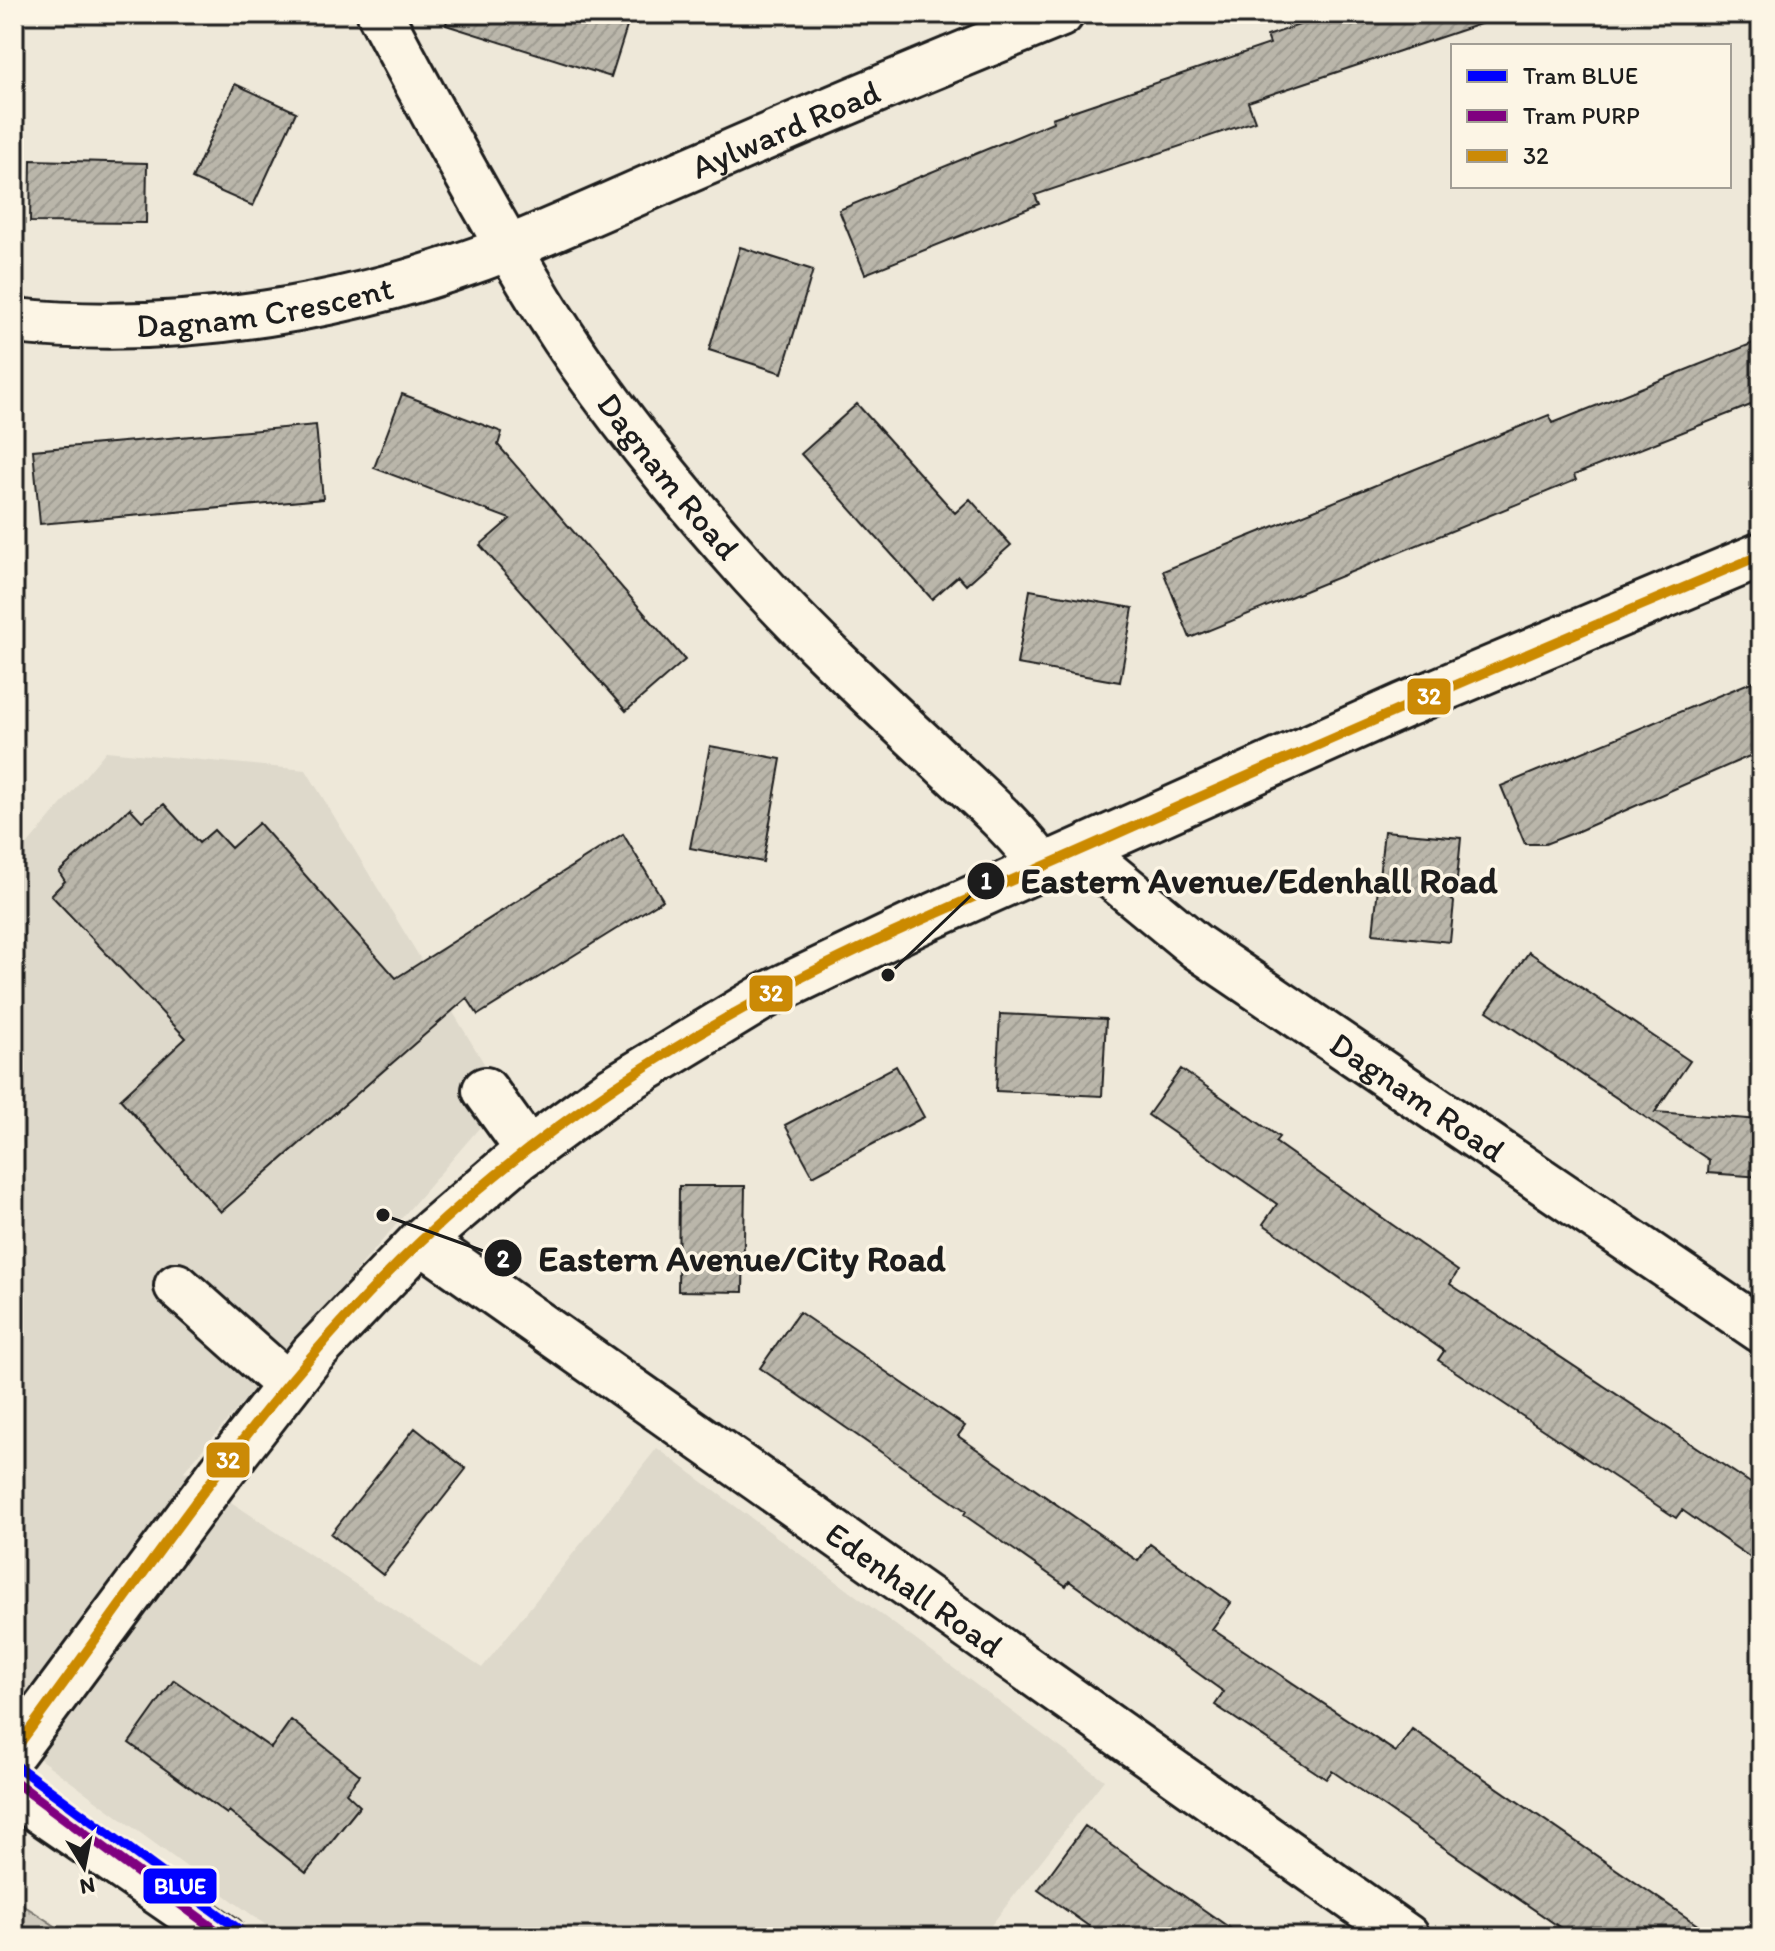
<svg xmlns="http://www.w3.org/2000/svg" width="1775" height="1951" font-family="Itim,sans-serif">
  <defs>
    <pattern id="grass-tufts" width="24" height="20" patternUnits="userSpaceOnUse" patternTransform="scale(2)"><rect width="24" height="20" fill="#cfcabd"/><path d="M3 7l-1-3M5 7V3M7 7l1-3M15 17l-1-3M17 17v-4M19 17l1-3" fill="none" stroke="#b1ada2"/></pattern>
    <pattern id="building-hatch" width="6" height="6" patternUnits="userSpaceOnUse" patternTransform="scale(2)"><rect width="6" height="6" fill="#bab6aa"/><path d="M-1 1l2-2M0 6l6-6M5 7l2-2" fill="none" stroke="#9f9c92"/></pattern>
  </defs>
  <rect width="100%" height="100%" fill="#eee8d9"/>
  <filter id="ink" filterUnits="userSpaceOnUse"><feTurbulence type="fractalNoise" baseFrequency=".0125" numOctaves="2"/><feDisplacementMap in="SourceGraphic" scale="16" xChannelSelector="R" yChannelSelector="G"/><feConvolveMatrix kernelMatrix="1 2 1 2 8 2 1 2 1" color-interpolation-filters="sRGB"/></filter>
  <g filter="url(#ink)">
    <!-- built -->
    <path fill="#ded9cb" d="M106 751 306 770 505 1098 184 1471 482 1668 657 1448 1104 1780 982 1937H282L14 1740V861Z"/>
    <!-- grass -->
    <path fill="url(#grass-tufts)" stroke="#76736c" stroke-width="2" d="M14 1899 72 1937H14Z"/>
    <!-- building -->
    <path fill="url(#building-hatch)" stroke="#1c1c1c" stroke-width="2" d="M448 14H631L611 77 446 25Z
      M1331 14H1482L1483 23 1248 102 1255 121 1035 195 1039 204 865 274 839 210 1053 122 1052 118 1270 44 1267 36Z
      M235 84 296 112 253 206 192 179Z
      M31 160 147 163 146 223 30 222Z
      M740 247 813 270 782 373 709 350Z
      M1761 340V401L1574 475 1576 480 1190 638 1163 571 1549 415 1553 423Z
      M402 394 502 432 498 445 685 660 626 711 480 545 510 519 374 468Z
      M857 404 955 513 970 499 1011 545 966 585 958 576 932 599 801 454Z
      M316 425 323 499 40 524 33 450Z
      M1030 590 1133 608 1120 682 1017 664Z
      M1761 678V751L1576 832 1545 844H1525L1501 786Z
      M710 746 781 759 763 862 690 848Z
      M164 804 199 843 214 830 231 848 259 823 396 978 623 834 663 900 478 1015 467 998 221 1212 120 1099 186 1038 51 895 65 881 59 872 130 808 142 821Z
      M1384 831 1461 838 1457 879 1434 888 1454 902 1450 942 1373 934Z
      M1529 952 1690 1061 1655 1112 1761 1120V1177L1708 1173 1709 1160 1487 1011Z
      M1000 1014 1106 1019 1102 1096 996 1091Z
      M896 1066 924 1117 813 1176 785 1125Z
      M1181 1069 1279 1137 1275 1142 1458 1271 1450 1284 1761 1490V1565L1682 1510 1676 1518 1438 1360 1444 1351 1263 1224 1277 1204 1148 1115Z
      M679 1186H745L743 1292 678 1291Z
      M799 1312 965 1426 958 1436 1138 1561 1150 1544 1231 1603 1212 1629 1396 1752 1412 1729 1715 1937H1574L1332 1771 1326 1779 1215 1705 1224 1692 1069 1581 1066 1586 964 1515 966 1511 760 1368Z
      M415 1428 466 1469 383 1575 331 1534Z
      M174 1680 271 1748 291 1720 360 1775 346 1793 360 1806 306 1873 229 1811 227 1814 129 1743Z
      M1085 1826 1171 1887 1243 1937H1104L1038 1890Z"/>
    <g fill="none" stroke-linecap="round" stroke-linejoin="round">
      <!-- minor casing -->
      <g stroke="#1c1c1c" stroke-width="50">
        <g id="minor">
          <path id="s1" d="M380 14C429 107 479 199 533 289 589 383 669 482 742 564 806 636 878 702 948 768 983 801 1016 829 1044 868"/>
          <path id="s2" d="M14 321C180 338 356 308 511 247 582 218 651 186 722 156 834 107 948 60 1061 14"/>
          <path id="s3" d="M1082 852 1197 947 1761 1330"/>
          <path d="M485 1090 529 1151"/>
          <path id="s4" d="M421 1241 1407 1937"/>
          <path d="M177 1286 288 1385"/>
          <path d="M14 1751 221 1472 312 1355 421 1241 517 1159 612 1089 765 996 922 921 1402 706 1761 555"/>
        </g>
      </g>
      <!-- major casing -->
      <g stroke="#1c1c1c" stroke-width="50">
        <path id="major" d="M14 1793 223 1937"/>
      </g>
      <!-- minor -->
      <use href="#minor" stroke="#fcf5e5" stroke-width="44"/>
      <!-- major -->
      <use href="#major" stroke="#fcf5e5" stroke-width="44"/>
      <!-- bus-1 casing -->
      <g stroke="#fcf5e5" stroke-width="16">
        <path id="bus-1" d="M14 1751C143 1578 263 1390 421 1241 522 1145 643 1062 766 996 877 936 996 888 1112 836 1327 740 1544 646 1761 555"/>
      </g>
      <!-- bus-1 -->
      <use href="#bus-1" stroke="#cb8a06" stroke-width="10"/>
      <!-- tram-1 casing -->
      <g stroke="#fcf5e5" stroke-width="16">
        <path id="tram-1" d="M14 1764 249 1937"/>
      </g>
      <!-- tram-2 casing -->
      <g stroke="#fcf5e5" stroke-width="16">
        <path id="tram-2" d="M14 1781 225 1937"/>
      </g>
      <!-- tram-1 -->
      <use href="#tram-1" stroke="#00f" stroke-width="10"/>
      <!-- tram-2 -->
      <use href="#tram-2" stroke="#800080" stroke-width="10"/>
    </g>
  </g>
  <g text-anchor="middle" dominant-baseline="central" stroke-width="7" stroke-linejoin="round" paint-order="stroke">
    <!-- street labels -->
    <g font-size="34" fill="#1c1c1c" stroke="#fcf5e5">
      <text stroke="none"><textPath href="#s2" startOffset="806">Aylward Road</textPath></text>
      <text stroke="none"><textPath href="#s2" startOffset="252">Dagnam Crescent</textPath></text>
      <text stroke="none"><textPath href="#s1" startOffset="546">Dagnam Road</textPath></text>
      <text stroke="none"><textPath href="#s3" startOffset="416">Dagnam Road</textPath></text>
      <text stroke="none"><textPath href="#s4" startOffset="604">Edenhall Road</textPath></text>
    </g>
  </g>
  <!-- callouts -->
  <path fill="none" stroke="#1c1c1c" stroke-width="3" d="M888 975L986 881M383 1215L503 1258"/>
  <g fill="#1c1c1c" stroke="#fcf5e5" stroke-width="3">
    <circle cx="888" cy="975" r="8"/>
    <circle cx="383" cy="1215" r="8"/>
    <circle cx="986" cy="881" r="20"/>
    <circle cx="503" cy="1258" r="20"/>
  </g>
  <g font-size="24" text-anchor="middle" font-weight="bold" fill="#fff">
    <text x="986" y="889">1</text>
    <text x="503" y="1267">2</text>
  </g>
  <g font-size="36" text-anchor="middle" font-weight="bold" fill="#1c1c1c" stroke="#fcf5e5" stroke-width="7" stroke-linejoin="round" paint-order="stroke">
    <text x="1259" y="893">Eastern Avenue/Edenhall Road</text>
    <text x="742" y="1271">Eastern Avenue/City Road</text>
  </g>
  <g stroke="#fcf5e5" stroke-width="3">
    <rect x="1406" y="677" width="46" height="39" rx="8" fill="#cb8a06"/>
    <rect x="748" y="974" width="46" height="39" rx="8" fill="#cb8a06"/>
    <rect x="205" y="1441" width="46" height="38" rx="8" fill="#cb8a06"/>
    <rect x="142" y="1867" width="76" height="38" rx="8" fill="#00f"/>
  </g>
  <g font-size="22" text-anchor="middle" font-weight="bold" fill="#fff">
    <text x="1429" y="704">32</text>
    <text x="771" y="1001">32</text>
    <text x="228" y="1468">32</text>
    <text x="180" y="1894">BLUE</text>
  </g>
  <!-- margin -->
  <rect width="1775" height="1951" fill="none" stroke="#fcf5e5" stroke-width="48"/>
  <rect x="24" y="24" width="1727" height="1903" fill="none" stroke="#1c1c1c" stroke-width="3" filter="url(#ink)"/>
  <!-- legend -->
  <rect x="1451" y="44" width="280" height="144" fill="#fcf5e5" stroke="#a29e95" stroke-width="2"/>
  <rect x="1467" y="70" width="40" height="12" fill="#0000ff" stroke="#a29e95" stroke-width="2"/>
  <text x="1523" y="84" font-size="24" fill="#1c1c1c">Tram BLUE</text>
  <rect x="1467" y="110" width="40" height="12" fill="#800080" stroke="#a29e95" stroke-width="2"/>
  <text x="1523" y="124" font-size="24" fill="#1c1c1c">Tram PURP</text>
  <rect x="1467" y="150" width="40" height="12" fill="#cb8a06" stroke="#a29e95" stroke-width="2"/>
  <text x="1523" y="164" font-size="24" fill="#1c1c1c">32</text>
  <!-- north arrow -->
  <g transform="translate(84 1867) rotate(170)" stroke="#fcf5e5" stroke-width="6" paint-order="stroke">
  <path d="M0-6L14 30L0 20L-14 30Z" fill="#1c1c1c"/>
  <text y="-12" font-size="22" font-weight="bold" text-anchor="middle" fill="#1c1c1c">N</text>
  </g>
</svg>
